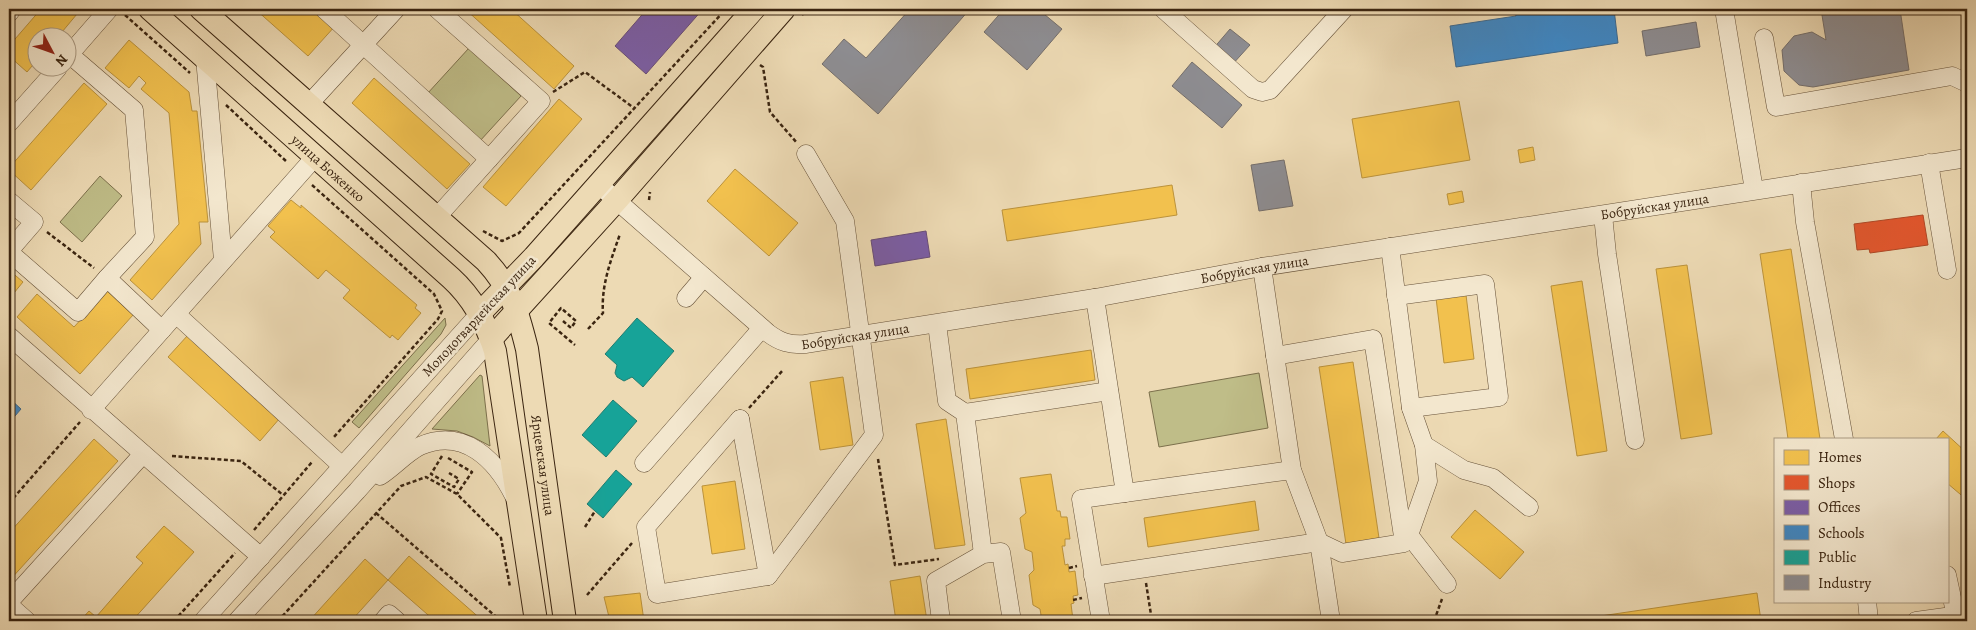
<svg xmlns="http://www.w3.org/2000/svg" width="1976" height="630" font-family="Alegreya,serif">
  <rect width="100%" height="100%" fill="#eddab4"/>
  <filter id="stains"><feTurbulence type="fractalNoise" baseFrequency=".004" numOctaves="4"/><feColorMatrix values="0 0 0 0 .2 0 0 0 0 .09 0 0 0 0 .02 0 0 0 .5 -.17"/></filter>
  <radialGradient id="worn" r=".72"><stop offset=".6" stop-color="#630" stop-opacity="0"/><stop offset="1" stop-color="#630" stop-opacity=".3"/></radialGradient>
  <!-- green -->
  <path fill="#bfbd88" stroke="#7c704c" d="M469 48 521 96 479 142 427 94Z
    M100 176 122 196 82 242 60 222Z
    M445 318 446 325 441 334 359 428 352 422Z
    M1259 373 1268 428 1159 447 1149 392Z
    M480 375 482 376 490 446 473 437 457 431 432 429Z"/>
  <!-- homes -->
  <path fill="#f2c14e" stroke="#bb923b" d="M41 9H71L77 14 57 38H38V59L27 72 9 56V46Z
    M255 9H306L308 11 310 9H317L336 25 308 56Z
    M465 9H511L574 66 554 89Z
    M129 40 189 92 192 111H197L208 222H199L201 244 152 300 130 280 179 224 169 113 141 89 146 83 139 76 129 88 105 68Z
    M374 78 470 164 447 189 352 103Z
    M84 83 107 104 31 190 9 170V168Z
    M559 99 582 119 506 206 483 187Z
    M1459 101 1470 160 1362 178 1352 119Z
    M1533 147 1535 160 1520 163 1518 150Z
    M735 169 798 223 769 256 707 201Z
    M1172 185 1177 215 1007 241 1002 210Z
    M1462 191 1464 202 1449 205 1447 194Z
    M291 200 301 208V205L417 305 415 308 421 313 398 340 392 335 390 338 343 298 350 290 326 270 318 279 270 237 275 232 268 226Z
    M1791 249 1817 419 1820 439H1788L1786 424 1760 254Z
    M1687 265 1712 434 1681 439 1656 269Z
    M9 270 23 282 9 299Z
    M1582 281 1607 451 1577 456 1551 286Z
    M107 291 133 315 80 374 17 317 37 294 74 327Z
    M1466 295 1474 359 1444 363 1436 298Z
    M188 335 280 418 260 441 168 357Z
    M1091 350 1095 380 970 399 966 369Z
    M1353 362 1379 538 1346 544 1319 367Z
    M843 377 853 445 820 450 810 382Z
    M946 419 965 545 935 549 916 424Z
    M1943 431 1967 453V500L1947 483V439H1936Z
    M94 439 118 461 9 581V533Z
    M1051 474 1057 511H1060L1061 517H1067L1070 539H1065V546H1062L1065 565 1068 564 1069 572 1075 571 1078 595 1073 596 1074 603 1071 604 1073 620 1077 619V621H1042L1040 609 1033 605 1029 575 1034 570 1032 552 1025 549 1020 518 1026 513 1020 478Z
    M735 481 745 549 712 554 702 486Z
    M1255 501 1259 530 1148 547 1144 518Z
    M1475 510 1524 552 1500 579 1451 537Z
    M164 526 194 552 132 621H80L89 611 96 617 143 563 136 557Z
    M409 556 483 621H435L388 580Z
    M365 559 388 580 351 621H309Z
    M920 576 927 621H896L890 581Z
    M640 593 644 621H610L604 597Z
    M1757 593 1761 621H1587V618Z"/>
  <!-- shops -->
  <path fill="#e4572e" stroke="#b14825" d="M1923 215 1928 245 1870 253 1869 249 1857 250 1854 224Z"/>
  <!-- offices -->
  <path fill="#7b5ea7" stroke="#684d7a" d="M647 9H703L646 74 615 46Z
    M926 231 930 257 875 266 871 240Z"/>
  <!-- schools -->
  <path fill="#3f88c5" stroke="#3e6a8f" d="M1515 9H1535V14L1567 9H1614L1618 43 1456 67 1450 26 1516 16Z
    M9 398 21 409 9 423Z"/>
  <!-- public -->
  <path fill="#17a398" stroke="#227d6f" d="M637 318 674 351 643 387 632 377 624 381 617 377 615 373 617 365 605 354Z
    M613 400 637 421 606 457 582 435Z
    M616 470 632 484 603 518 587 504Z"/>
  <!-- industry -->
  <path fill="#8d8d92" stroke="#746e6b" d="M910 9H970L878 114 822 64 844 39 866 58Z
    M1004 9H1038L1062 29 1027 70 984 32Z
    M1821 9H1900L1909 70 1813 87 1799 85 1784 71 1782 50 1794 36 1812 32 1826 40Z
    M1696 22 1700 47 1646 56 1642 31Z
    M1230 29 1250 45 1231 66 1212 50Z
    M1192 62 1242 105 1222 128 1172 86Z
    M1284 160 1293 206 1259 211 1251 165Z"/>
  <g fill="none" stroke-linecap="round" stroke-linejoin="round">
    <!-- minor casing -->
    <g stroke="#675239" stroke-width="19">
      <g id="minor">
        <path d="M324 9 489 159"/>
        <path d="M437 9 541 101 437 217"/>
        <path d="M1163 9 1253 89 1262 92 1270 90 1344 9"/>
        <path d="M1724 9 1754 190"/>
        <path d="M9 13 12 9"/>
        <path d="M1764 38 1776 107 1952 76 1967 83"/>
        <path d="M69 54 134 110 145 237 107 278"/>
        <path d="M68 56 109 9"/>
        <path d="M205 58 223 260"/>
        <path d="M309 104 396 9"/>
        <path d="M9 123 58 68"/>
        <path d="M1929 163 1947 270"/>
        <path d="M1801 183 1805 222 1844 439"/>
        <path id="s1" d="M599 185 768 333C780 342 789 345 805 344L1095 298 1262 267 1967 158"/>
        <path d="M9 201 34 222 9 251"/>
        <path d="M1603 215 1607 254 1635 440"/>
        <path d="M1390 247 1411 408 1424 445 1428 481 1409 535 1447 584"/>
        <path d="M9 252 78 312 107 278 162 330"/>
        <path d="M1262 267 1292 470 1319 542 1331 621"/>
        <path d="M1396 296 1485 284 1499 397 1411 408"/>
        <path d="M686 298 704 277"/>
        <path d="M1095 298 1125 493"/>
        <path d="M176 314 342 466"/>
        <path d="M937 324 947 401 965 413 983 554"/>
        <path d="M9 336 261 557"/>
        <path d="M91 410 315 157"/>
        <path d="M965 413 1109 391"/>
        <path d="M740 419 646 527 657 594 768 576 874 435 845 221 806 154"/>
        <path d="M740 419 768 576"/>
        <path d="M1424 445 1464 470 1493 478 1529 507"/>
        <path d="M644 463 762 328"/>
        <path d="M380 476C394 467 406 453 420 446 464 427 496 460 514 496"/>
        <path d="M1947 575 1957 621"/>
        <path d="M1093 576 1319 542 1342 553 1404 543 1373 339 1275 356"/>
        <path d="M1867 601 1869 621"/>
        <path d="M9 602 143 454"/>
        <path d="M9 605 27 621"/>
        <path d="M203 621 480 313"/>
        <path d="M237 621 357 491 491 339"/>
        <path d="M383 621 389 614 397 621"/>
        <path d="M941 621 936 581 983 554 1001 552 1012 621"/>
        <path d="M1101 621 1081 499 1292 470"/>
        <path d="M1916 621 1967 614"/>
      </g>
    </g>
    <!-- major casing -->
    <g stroke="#3a2410" stroke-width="24">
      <g id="major">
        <path id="s2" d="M150 9 451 278C473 298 486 322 495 351L536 621"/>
        <path id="s3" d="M201 9 486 261C512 289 518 313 527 349L565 621"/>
        <path d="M480 313 534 257 754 9"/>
        <path d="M491 339 617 200 784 9"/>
      </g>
    </g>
    <!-- path -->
    <path stroke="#3a2410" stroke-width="2.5" stroke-dasharray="4 2.5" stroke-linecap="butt" d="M125 15 190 73
      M802 15 807 9
      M760 65 763 67 770 112 797 143
      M553 92 585 72 634 108
      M226 105 287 162
      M312 185 434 294 442 311 438 319 334 437
      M649 200 650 192
      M483 231 502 241 519 233 726 9
      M47 232 94 268
      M563 321 571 328 576 321 561 308 549 323 575 345
      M588 329 603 313C601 285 611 260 620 234
      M749 408 783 370
      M172 456 241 461 283 495
      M442 456 431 474 454 487 459 479 449 473
      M448 458 472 472 457 494
      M878 459 895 565 939 559
      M9 503 80 422
      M376 513 501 621
      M585 527 595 511
      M254 530 312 462
      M1069 568 1077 566
      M1146 583 1152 621
      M587 595 632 543
      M1073 600 1082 598
      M174 621 235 553
      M278 621 401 486 426 477 457 494 501 538 510 587
      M1434 621 1442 599"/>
    <!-- minor -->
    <use href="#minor" stroke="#f3e7ce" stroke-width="18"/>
    <!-- major -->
    <use href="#major" stroke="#eddab4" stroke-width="22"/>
  </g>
  <g text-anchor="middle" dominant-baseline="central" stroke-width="5" stroke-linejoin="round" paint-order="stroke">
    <!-- street labels -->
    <g font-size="14" fill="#3a2410" stroke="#f3e7ce">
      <text stroke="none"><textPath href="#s2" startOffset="239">улица Боженко</textPath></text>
      <text stroke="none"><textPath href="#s1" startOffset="1125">Бобруйская улица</textPath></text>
      <text stroke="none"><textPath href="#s1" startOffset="720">Бобруйская улица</textPath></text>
      <text transform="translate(479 316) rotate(-47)">Молодогвардейская улица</text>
      <text stroke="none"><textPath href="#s1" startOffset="315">Бобруйская улица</textPath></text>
      <text stroke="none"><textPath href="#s3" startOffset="596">Ярцевская улица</textPath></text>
    </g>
  </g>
  <!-- margin -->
  <rect width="1976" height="630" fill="none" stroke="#eddab4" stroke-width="30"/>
  <rect x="10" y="10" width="1956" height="610" fill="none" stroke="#3a2410" stroke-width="2.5"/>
  <rect x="15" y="15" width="1946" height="600" fill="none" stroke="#3a2410"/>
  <!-- legend -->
  <rect x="1774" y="438" width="175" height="165" fill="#f3e7ce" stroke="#a99982"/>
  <rect x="1784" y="450" width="25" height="15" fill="#f2c14e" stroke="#a99982"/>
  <text x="1818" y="462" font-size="15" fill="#3a2410">Homes</text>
  <rect x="1784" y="475" width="25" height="15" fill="#e4572e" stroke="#a99982"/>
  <text x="1818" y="488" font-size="15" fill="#3a2410">Shops</text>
  <rect x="1784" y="500" width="25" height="15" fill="#7b5ea7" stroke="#a99982"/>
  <text x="1818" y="512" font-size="15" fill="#3a2410">Offices</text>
  <rect x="1784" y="525" width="25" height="15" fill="#3f88c5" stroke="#a99982"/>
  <text x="1818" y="538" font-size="15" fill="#3a2410">Schools</text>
  <rect x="1784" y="550" width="25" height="15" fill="#17a398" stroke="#a99982"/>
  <text x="1818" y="562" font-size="15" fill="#3a2410">Public</text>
  <rect x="1784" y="575" width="25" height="15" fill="#8d8d92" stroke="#a99982"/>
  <text x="1818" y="588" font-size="15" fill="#3a2410">Industry</text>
  <!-- north arrow -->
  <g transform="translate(52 52) rotate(131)"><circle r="24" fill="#f3e7ce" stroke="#a99982"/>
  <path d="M0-4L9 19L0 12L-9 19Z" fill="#8f2418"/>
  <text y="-8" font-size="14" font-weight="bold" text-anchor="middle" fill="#3a2410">N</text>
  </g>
  <rect width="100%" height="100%" filter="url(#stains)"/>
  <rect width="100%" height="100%" fill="url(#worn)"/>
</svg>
